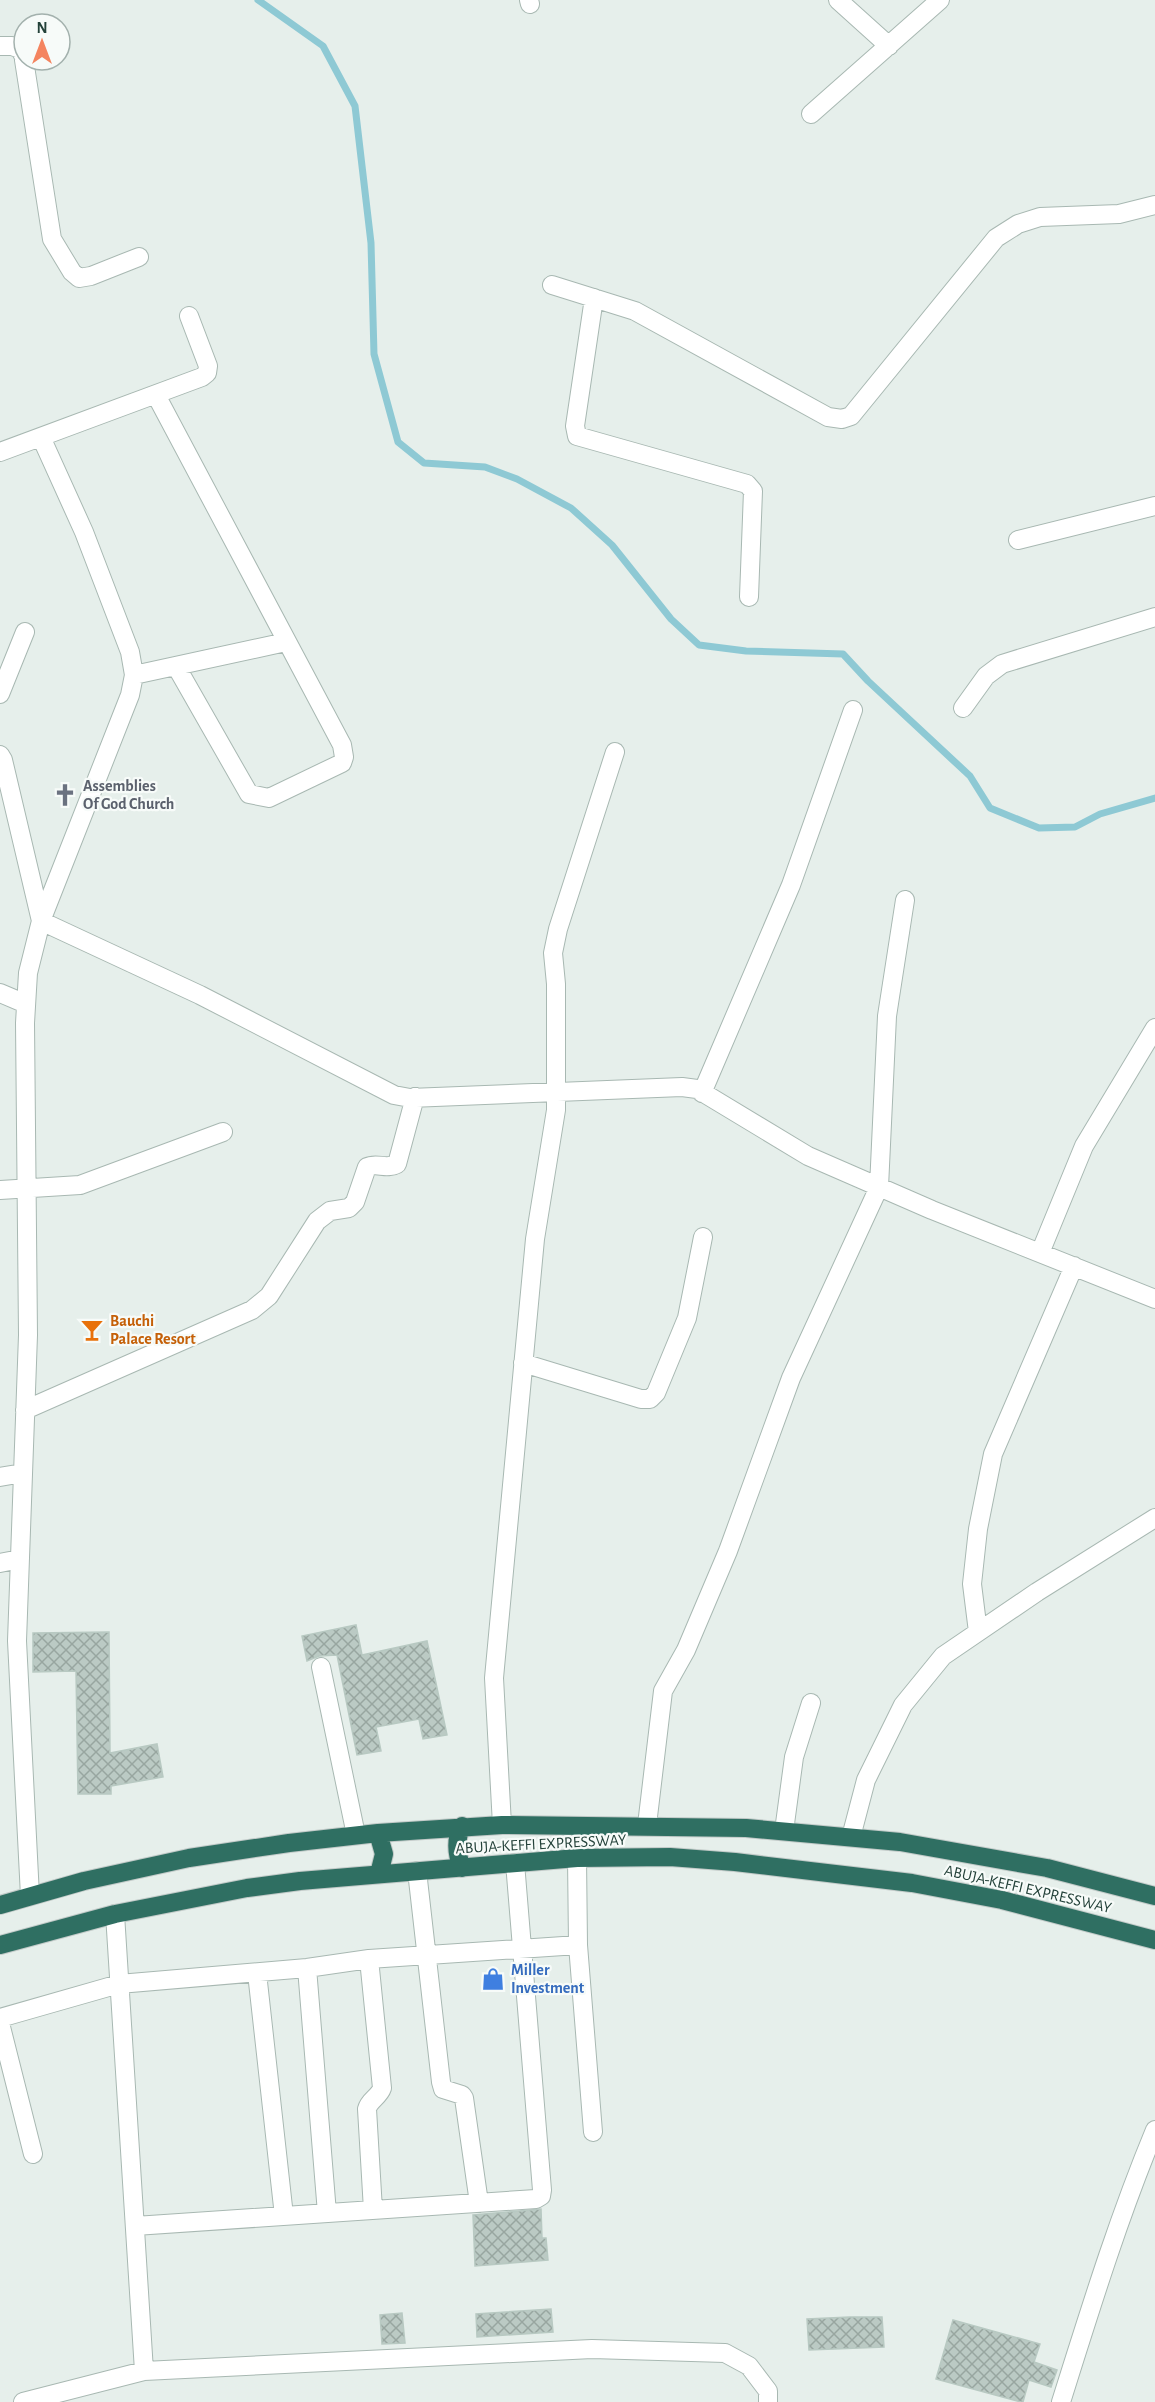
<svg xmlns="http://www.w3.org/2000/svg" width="1155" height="2402" font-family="'Alegreya Sans',sans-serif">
  <defs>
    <pattern id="building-cross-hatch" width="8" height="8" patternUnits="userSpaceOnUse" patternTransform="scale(1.5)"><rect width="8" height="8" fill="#bbcac4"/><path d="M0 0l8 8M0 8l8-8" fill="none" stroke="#98a6a0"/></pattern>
  </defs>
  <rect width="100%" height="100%" fill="#e6efeb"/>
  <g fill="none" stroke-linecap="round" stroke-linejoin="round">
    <!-- stream -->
    <path stroke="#8ec9d4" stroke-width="7" d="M258 0 323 46 355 106 371 243 374 354 398 442 424 463 485 467 517 479 571 508 612 545 671 619 699 645 746 651 843 654 868 681 970 776 990 808 1039 828 1075 827 1100 814 1155 798"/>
  </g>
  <!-- building -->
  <path fill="url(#building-cross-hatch)" stroke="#b8c9c2" stroke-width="1.5" d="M356 1625 362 1655 427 1641 447 1735 423 1739 419 1719 376 1727 381 1751 357 1755 337 1655 319 1656 307 1661 302 1636Z
    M109 1632 110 1753 157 1744 163 1777 111 1786V1794H78L76 1671 33 1672V1633Z
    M541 2209 542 2238H546L548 2260 475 2266 473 2215Z
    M551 2309 553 2332 477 2337 476 2314Z
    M402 2313 405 2343 382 2344 380 2315Z
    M850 2317H882L884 2347 809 2350 807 2319Z
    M953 2320 1040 2344 1034 2362 1057 2370 1051 2387 1029 2380 1023 2402H1021L936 2379Z"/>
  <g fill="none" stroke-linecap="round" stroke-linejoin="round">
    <!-- minor casing -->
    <g stroke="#a8b8b2" stroke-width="20">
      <path id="minor" d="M529 0 530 4
        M838 0 889 46
        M0 46H12L20 49 24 57
        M24 60 52 239 72 272 79 278 91 276 139 257
        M811 114 940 0
        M552 285 635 311 828 417 842 419 851 416 996 238 1018 224 1040 217 1119 214 1155 205
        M594 298 575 426 577 436 747 484 753 491 749 597
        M156 395 342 745 344 757 342 763 269 798 249 794 176 666
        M0 452 202 377 207 373 208 366 189 316
        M1018 540 1155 506
        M134 675 286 642
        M0 694 25 632
        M963 708 986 676 1002 664 1155 617
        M0 755 3 760 41 921 200 995 394 1095 410 1098 682 1087 697 1089 808 1156 932 1210 1155 1299
        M0 993 26 1004
        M702 1093 791 885 853 710
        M0 1190 80 1185 223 1132
        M1040 1253 1084 1146 1155 1028
        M523 1363 641 1399H650L656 1393 687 1318 703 1237
        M25 1410 252 1310 269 1296 317 1221 330 1211 349 1208 355 1202 367 1167C377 1162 386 1170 397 1164L415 1097
        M0 1477 23 1473
        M0 1563 20 1559
        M978 1632 972 1584 978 1529 993 1454 1074 1266
        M321 1667 356 1835
        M502 1825 494 1678 535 1239 556 1110V984L553 953 558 929 615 752
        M647 1825 663 1691 686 1650 728 1551 791 1378 879 1187 887 1016 905 900
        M784 1831 794 1757 811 1703
        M851 1837 866 1780 903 1705 943 1656 1037 1592 1155 1518
        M577 1858 578 1945 593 2132
        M417 1871 441 2082 443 2089 462 2095 464 2098 479 2203
        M30 1896 17 1641 28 1335 25 1023 28 973 41 921 130 695 134 675 130 652 84 532 41 437
        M115 1914 144 2371
        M369 1959 382 2088C379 2097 369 2100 367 2109L373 2210
        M307 1968 327 2213
        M257 1973 284 2216
        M0 2018 119 1984 307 1968 369 1959 578 1945
        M0 2023 33 2154
        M135 2226 536 2199 541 2196 542 2190 515 1863
        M23 2402 144 2371 592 2349 725 2353 749 2366 768 2391V2402
        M1061 2402C1090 2310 1118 2219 1155 2130"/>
    </g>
    <!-- highway casing -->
    <g stroke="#c2cac8" stroke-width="20">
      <path id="highway" d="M462 1826C455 1840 456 1853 462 1868
        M378 1833 384 1854 379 1874
        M0 1905 84 1881 189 1858 289 1843 378 1833 502 1825 746 1828 900 1842 1047 1868 1155 1896
        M0 1945 115 1914 247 1888 300 1881 577 1858 670 1857 735 1862 912 1883 1002 1900 1155 1940"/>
    </g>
    <!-- minor -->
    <use href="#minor" stroke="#fff" stroke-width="18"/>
    <!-- highway -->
    <use href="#highway" stroke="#2f6f62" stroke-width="18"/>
  </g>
  <!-- icons -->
  <defs>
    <g id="church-bare" transform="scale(1.8)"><path d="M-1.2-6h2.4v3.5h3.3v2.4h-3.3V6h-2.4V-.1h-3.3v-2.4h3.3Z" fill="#6b7280" stroke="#f7fbf9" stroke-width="2.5" paint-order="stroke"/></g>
    <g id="bar-bare" transform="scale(1.8)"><path d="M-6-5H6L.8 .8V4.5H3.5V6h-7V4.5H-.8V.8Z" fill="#e8710a" stroke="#f7fbf9" stroke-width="2.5" paint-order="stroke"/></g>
    <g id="shop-bare" transform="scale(1.8)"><path d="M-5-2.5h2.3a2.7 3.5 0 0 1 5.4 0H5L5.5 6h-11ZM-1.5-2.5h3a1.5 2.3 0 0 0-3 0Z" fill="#3f7fe0" stroke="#f7fbf9" stroke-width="2.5" paint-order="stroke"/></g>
  </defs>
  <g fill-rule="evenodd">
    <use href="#church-bare" x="65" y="795"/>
    <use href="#bar-bare" x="92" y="1330"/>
    <use href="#shop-bare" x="493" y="1979"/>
  </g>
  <g text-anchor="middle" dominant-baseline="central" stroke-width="4.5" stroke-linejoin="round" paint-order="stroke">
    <!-- worship labels -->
    <g font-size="16" font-weight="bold" fill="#5b616d" stroke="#f7fbf9" text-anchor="start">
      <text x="83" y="786">Assemblies<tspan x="83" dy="18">Of God Church</tspan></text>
    </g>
    <!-- food labels -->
    <g font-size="16" font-weight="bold" fill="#c56008" stroke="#f7fbf9" text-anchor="start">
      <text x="110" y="1321">Bauchi<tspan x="110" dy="18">Palace Resort</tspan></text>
    </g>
    <!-- street labels -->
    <g font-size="16" fill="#24423a" stroke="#f7fbf9">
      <text transform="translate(541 1844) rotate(-3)">ABUJA-KEFFI EXPRESSWAY</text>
      <text transform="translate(1028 1889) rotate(13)">ABUJA-KEFFI EXPRESSWAY</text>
    </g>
    <!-- shop labels -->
    <g font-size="16" font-weight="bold" fill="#366cbe" stroke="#f7fbf9" text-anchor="start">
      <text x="511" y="1970">Miller<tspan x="511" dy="18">Investment</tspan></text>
    </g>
  </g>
  <!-- north arrow -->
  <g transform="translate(42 42)"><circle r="28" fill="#f7fbf9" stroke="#a3b1ad" stroke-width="1.5"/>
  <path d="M0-4.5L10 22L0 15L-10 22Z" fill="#f4845f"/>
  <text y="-9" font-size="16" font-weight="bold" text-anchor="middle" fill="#24423a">N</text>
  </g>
</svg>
